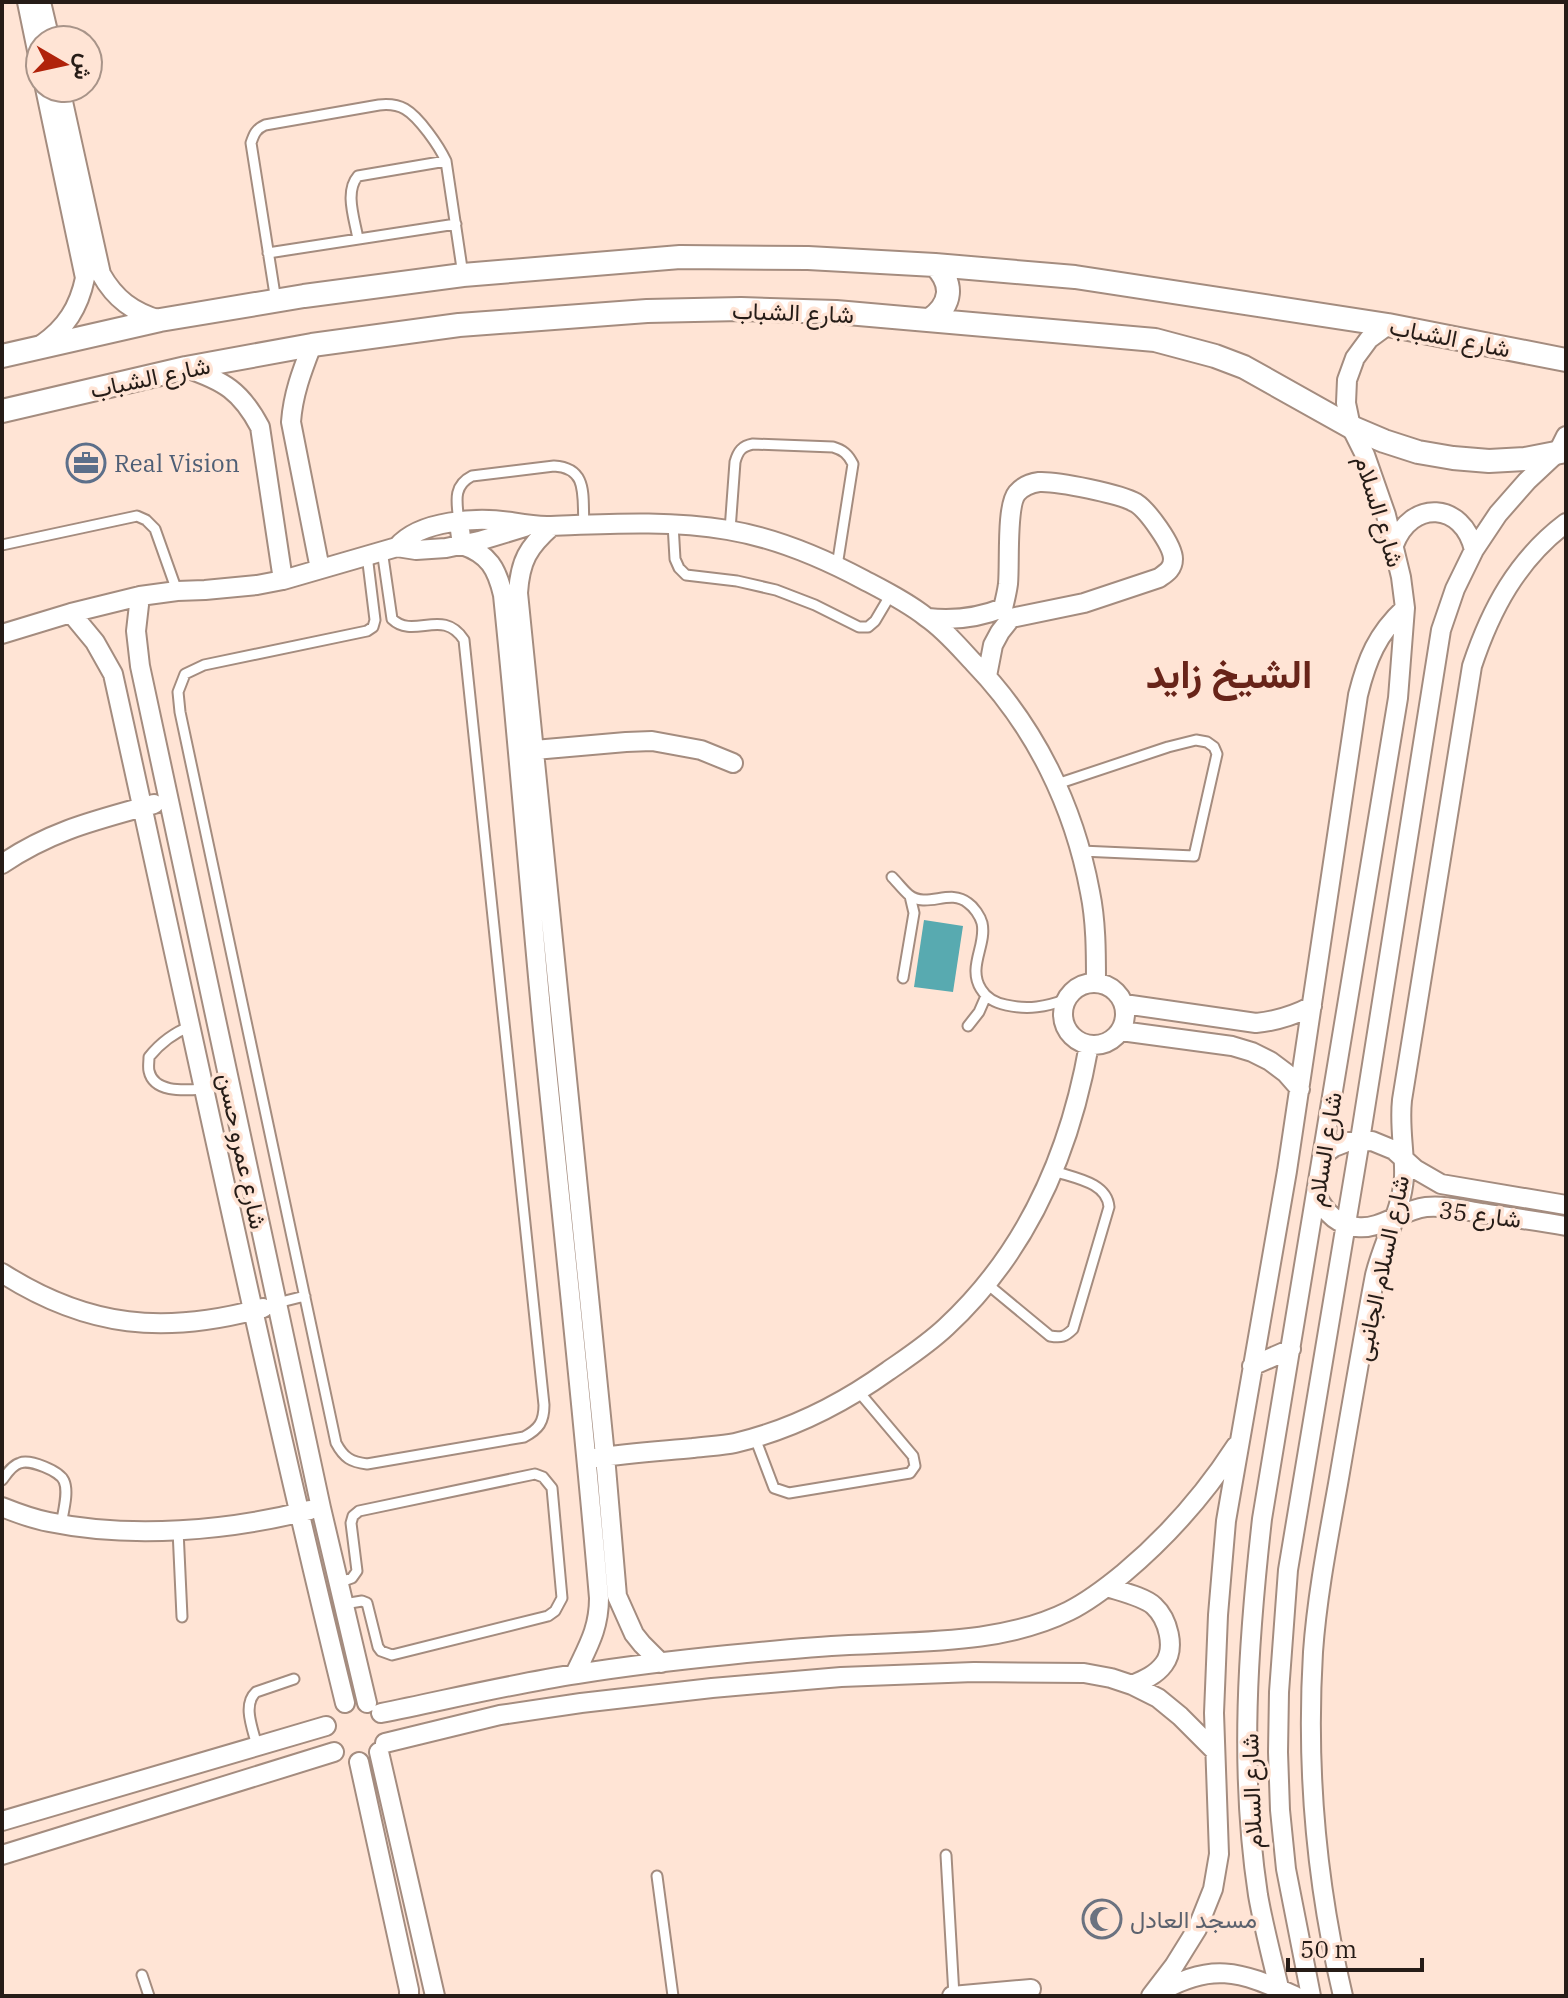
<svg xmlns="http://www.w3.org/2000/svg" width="1568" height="1998" font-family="'IBM Plex Serif',Vazirmatn,serif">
  <rect width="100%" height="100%" fill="#ffe4d5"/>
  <!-- water -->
  <path fill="#58aab0" d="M924 920 963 926 953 992 914 987Z"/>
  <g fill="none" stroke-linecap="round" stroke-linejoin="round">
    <!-- service casing -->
    <g stroke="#a48c7f" stroke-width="13">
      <path id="service" d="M358 239C355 220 344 192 358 176L446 161
        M268 253 456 224
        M276 301 251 143C254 134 256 129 265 125L379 105C388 104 396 104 405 109 419 117 439 146 446 161L463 275
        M459 522C457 503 452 486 472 476L554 466C589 468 582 497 584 524
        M673 524 675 559 679 568 686 575 737 581 776 590 815 605 859 627H868L875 621 891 594
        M730 530 735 462C738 451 742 446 753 444L833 447C843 450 848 454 853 464L837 566
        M2 545 137 516 146 520 155 529 177 591
        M367 555 375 620 373 627 367 631 204 665 185 674 178 692 180 712 336 1443C344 1458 351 1462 367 1464L524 1437C539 1429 544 1422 544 1405L464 640C443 607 414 640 392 619L382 550
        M1057 784 1168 747 1196 740 1207 742 1214 747 1217 754 1194 856 1081 851
        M892 877C898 883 903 890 909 895 927 909 950 888 968 903 974 907 980 916 982 923 987 945 967 967 981 989 987 999 996 1003 1006 1005 1028 1010 1046 1007 1067 999
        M903 978 914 913 910 896
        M191 1026C173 1033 161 1042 149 1057 149 1062 148 1067 149 1071 154 1094 187 1090 204 1089
        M968 1026 979 1012 986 996
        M986 1283 1050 1336C1061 1338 1065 1337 1073 1329L1109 1207C1107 1182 1074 1178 1054 1171
        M277 1303 305 1296
        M755 1438 774 1488 789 1493 910 1473 915 1466 913 1456 859 1392
        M2 1480C6 1475 12 1465 20 1463 30 1459 60 1471 64 1481 69 1492 63 1512 61 1525
        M178 1530 182 1617
        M338 1583 352 1578 357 1571 351 1523 353 1516 359 1511 535 1474 543 1477 552 1488 562 1598 555 1611 548 1616 392 1655 381 1651 378 1647 367 1603 362 1601 344 1604
        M257 1746C253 1729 242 1705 256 1692L294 1679
        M946 1855 954 1996
        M657 1876 673 1996
        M142 1975 149 1996"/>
    </g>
    <!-- minor casing -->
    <g stroke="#a48c7f" stroke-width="22">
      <path id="minor" d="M27 2 40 65
        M41 2 50 40
        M60 88 101 274C115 299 133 312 160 320
        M41 345C66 328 79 307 85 278L45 88
        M312 345C302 371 293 394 291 422L320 569
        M186 368C224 381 241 391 260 427L283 580
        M459 522 462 545C489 554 497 569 503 595 518 740 529 885 543 1030 562 1219 583 1408 599 1598 599 1629 588 1646 575 1674
        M552 526C528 547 520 561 518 593L605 1456 617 1596 634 1634 642 1644 661 1663
        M1394 545C1411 499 1463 502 1474 550
        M397 547C420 520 477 517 511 522 523 524 534 526 547 526 607 524 668 520 728 530 776 538 821 557 864 580 885 591 907 602 926 617 944 629 959 647 974 663 1035 726 1074 806 1090 892 1096 921 1096 952 1096 982
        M140 596 136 631 140 666 321 1508 367 1703
        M71 613 95 642 113 674C189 1017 261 1361 345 1703
        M928 618C955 621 978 618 1003 608 1005 600 1007 592 1008 584 1010 564 1006 506 1017 493 1023 486 1031 483 1039 482 1057 481 1121 494 1136 503 1147 510 1173 545 1173 559 1173 569 1166 573 1159 578L1084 603 1011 618 1000 632 993 645 987 676
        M2 634 71 613 140 596 177 591 205 590 257 585 283 580 397 547 416 550 446 548 479 541 525 527
        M523 751 626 742 652 741 701 750 733 763
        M2 864C52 830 97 820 154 804
        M1063 1014a31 31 0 1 1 62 0a31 31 0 1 1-62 0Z
        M1124 1004 1256 1023C1277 1021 1293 1016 1312 1006
        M1121 1031 1232 1046 1252 1052 1270 1061 1286 1073 1300 1089
        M1323 1155 1334 1147 1347 1142 1372 1141 1394 1150 1415 1169 1441 1184 1566 1205
        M1316 1194C1324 1211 1337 1225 1357 1227 1381 1230 1401 1210 1426 1207 1445 1205 1463 1210 1481 1213 1509 1217 1538 1221 1566 1226
        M2 1273C88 1328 165 1335 263 1308
        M1252 1366 1291 1349
        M596 1458C628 1453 661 1451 693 1448 707 1446 721 1446 735 1443 790 1430 842 1404 888 1371 908 1357 928 1344 946 1327 1028 1251 1070 1153 1089 1045
        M2 1507C17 1513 33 1519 49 1522 131 1539 229 1531 310 1510
        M1107 1587C1119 1591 1145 1597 1154 1606 1168 1619 1176 1648 1164 1664 1156 1675 1144 1680 1132 1685
        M381 1713C446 1700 511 1684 577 1674 627 1666 678 1660 728 1655 768 1651 809 1647 849 1645 922 1641 1003 1644 1069 1611 1089 1601 1107 1587 1124 1573 1168 1536 1205 1494 1236 1446
        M385 1743 500 1715 581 1703 712 1688 841 1677 974 1672 1084 1673 1111 1678 1132 1685 1158 1698 1180 1716 1215 1751
        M379 1752 435 1996
        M359 1762 409 1990V1996
        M2 1821 326 1726
        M2 1855 334 1752
        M1155 1995C1210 1961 1240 1971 1295 1996
        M952 1996 1031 1989
        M1151 1996 1174 1966 1197 1929 1213 1889 1219 1854 1214 1713 1218 1615 1226 1521 1287 1171 1358 695C1367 659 1377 634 1405 608
        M1281 1996C1273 1962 1264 1929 1258 1895 1239 1770 1248 1643 1262 1519L1398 698 1405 608 1401 577 1386 515 1365 455 1351 427 1346 403 1347 380 1355 358 1369 339 1388 325
        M1311 1996 1286 1869 1280 1810 1278 1752 1279 1692 1288 1570 1360 1140 1441 630 1455 589 1474 550 1498 514 1527 481 1558 452 1566 436
        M1343 1996C1316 1883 1306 1769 1313 1652 1317 1596 1328 1540 1338 1484 1350 1414 1362 1344 1375 1275 1383 1242 1402 1210 1404 1177 1405 1151 1399 1128 1402 1100L1472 666C1491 609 1517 560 1566 523"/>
    </g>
    <!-- tertiary casing -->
    <g stroke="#a48c7f" stroke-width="26">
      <path id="tertiary" d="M930 320C952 304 954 284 935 265
        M2 356 160 320 304 296 463 275 680 257 808 258 935 265 1075 277 1388 325 1566 360
        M2 411 186 368 312 345 459 325 647 311 741 309 836 312 1155 340 1215 356 1244 367 1351 427 1384 441 1418 452 1453 458 1489 461 1525 459 1566 451"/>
    </g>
    <!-- service -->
    <use href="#service" stroke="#fff" stroke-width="9"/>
    <!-- minor -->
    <use href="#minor" stroke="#fff" stroke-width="18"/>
    <!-- tertiary -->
    <use href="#tertiary" stroke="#fff" stroke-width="22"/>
  </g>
  <!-- icons -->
  <defs>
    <g id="office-ring" transform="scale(2)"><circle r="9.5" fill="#ffe4d5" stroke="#5c6f8a" stroke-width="1.5"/><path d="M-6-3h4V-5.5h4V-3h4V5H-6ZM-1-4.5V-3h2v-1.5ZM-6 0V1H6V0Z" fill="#5c6f8a"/></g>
    <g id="mosque-ring" transform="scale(2)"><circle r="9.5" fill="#ffe4d5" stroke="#6b7280" stroke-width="1.5"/><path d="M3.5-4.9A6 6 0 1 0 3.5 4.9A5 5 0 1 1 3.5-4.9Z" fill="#6b7280"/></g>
  </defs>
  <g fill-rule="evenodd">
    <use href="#office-ring" x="86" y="463"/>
    <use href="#mosque-ring" x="1102" y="1919"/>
  </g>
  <g text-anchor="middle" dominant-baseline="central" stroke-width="7" stroke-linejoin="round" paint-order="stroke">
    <!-- street labels -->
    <g font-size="24" fill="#261c17" stroke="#ffe4d5">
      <text transform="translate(793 312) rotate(2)">شارع الشباب</text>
      <text transform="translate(1450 337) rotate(11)">شارع الشباب</text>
      <text transform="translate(150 377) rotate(-12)">شارع الشباب</text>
      <text transform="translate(1380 511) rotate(73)">شارع السلام</text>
      <text transform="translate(1324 1149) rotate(-81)">شارع السلام</text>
      <text transform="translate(243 1151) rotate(78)">شارع عمرو حسن</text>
      <text transform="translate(1480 1214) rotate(7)">شارع 35</text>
      <text transform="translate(1381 1268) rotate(-78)">شارع السلام الجانبى</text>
      <text transform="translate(1251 1791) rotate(-92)">شارع السلام</text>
    </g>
    <!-- service labels -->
    <g font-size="24" fill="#4e5e75" stroke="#ffe4d5" text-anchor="start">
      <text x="114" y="463">Real Vision</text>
    </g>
    <!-- worship labels -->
    <g font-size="24" fill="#5b616d" stroke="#ffe4d5" text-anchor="start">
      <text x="1130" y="1919">مسجد العادل</text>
    </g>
    <!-- town labels -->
    <g font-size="40" font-weight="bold" fill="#682419" stroke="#ffe4d5">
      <text x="1229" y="673">الشيخ زايد</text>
    </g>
  </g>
  <!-- border -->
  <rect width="1568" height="1998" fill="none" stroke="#261c17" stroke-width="8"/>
  <!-- north arrow -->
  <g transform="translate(64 64) rotate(99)"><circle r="38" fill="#ffe4d5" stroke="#a89489" stroke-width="2"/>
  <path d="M0-6L14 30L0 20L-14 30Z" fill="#b0220a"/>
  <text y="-12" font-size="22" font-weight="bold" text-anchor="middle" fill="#261c17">ش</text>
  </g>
  <!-- scale -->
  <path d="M1288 1958v12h134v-12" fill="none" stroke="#261c17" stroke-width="4"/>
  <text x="1300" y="1958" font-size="24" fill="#261c17" stroke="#ffe4d5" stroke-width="6" paint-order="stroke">50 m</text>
</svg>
